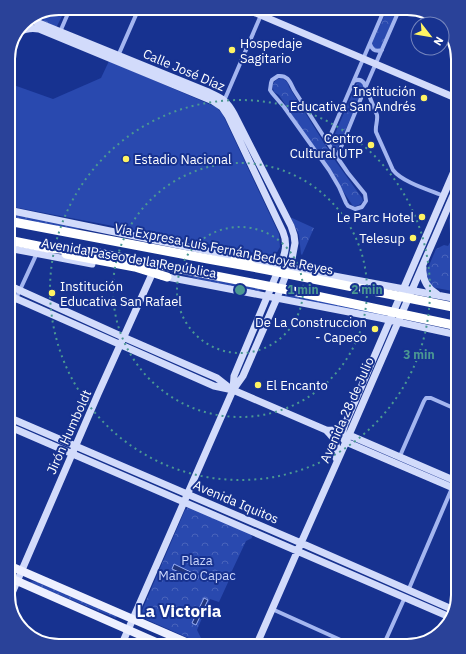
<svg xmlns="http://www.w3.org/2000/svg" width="466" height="654" font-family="'IBM Plex Sans',sans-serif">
  <defs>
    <pattern id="grass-dots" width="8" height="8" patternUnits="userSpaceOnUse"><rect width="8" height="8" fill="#2949af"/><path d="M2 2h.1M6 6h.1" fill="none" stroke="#4964bb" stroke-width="1.8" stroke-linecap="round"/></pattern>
    <pattern id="forest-crowns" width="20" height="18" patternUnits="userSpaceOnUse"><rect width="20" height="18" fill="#2949af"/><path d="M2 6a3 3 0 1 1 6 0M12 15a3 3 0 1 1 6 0" fill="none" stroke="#4964bb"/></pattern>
  </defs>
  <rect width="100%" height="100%" fill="#173290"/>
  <!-- grass -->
  <path fill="url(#grass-dots)" d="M8 212 77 226 79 229 71 230 8 217Z
    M181 274 261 289 259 293 200 280Z
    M286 294 387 314 385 317 283 298Z
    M32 581 38 582 117 615 116 618 30 583Z"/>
  <!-- forest -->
  <path fill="url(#forest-crowns)" d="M388 8H398L381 47 379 50 375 49 373 47 372 43Z
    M55 10 62 13 63 14 57 26 56 27 43 21V20L46 13Z
    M281 78C286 80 288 82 289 87L334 159 362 198 363 201C360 205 358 206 353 206L279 95 274 92C271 84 274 80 281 78Z
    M359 81H362L364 87 336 152 331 143 357 83Z
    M458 201V292L431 287 425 275 436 249 444 245 448 246 454 235 450 233 449 220Z
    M291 218H292L314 228 302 255 301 254 299 235Z
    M189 507 251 534 252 538 246 541 230 575V578L219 602 210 599 197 630 202 640 200 643 143 618 140 615 185 510Z"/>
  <!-- pitch -->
  <path fill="#2949af" d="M109 61 216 107 222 113 279 234 280 247 276 254 270 256 8 206V83L53 99 101 78Z"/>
  <!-- water -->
  <path fill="#22367e" stroke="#97adf2" d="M174 564 199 576 197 580 172 569Z
    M204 598 208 600 196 625 192 623Z"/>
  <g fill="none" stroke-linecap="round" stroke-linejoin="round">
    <!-- street -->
    <path stroke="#a4b6f0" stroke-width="4" d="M60 32 69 11 63 8
      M370 44C372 50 375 52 382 50
      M118 56 139 8
      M278 76C288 75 290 82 294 90L337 157 348 173 365 194 366 201 362 207 355 209 348 206 346 203 339 187 329 170 284 107 272 93 270 90 271 83 272 80Z
      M354 81C358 79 361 79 364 83L377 115C378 121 375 126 376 132L393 170C402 182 429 190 444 196
      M224 101 264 8
      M327 143 385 8
      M337 157 366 86 400 8
      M8 316 37 253
      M400 456 424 401 426 398H431L458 410
      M408 591 458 474
      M272 609 354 646
      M383 646 405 597"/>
    <!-- secondary -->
    <path stroke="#d2dbfb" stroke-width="7" d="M244 8 458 99
      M29 19 206 91C221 98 226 99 234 114L291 226 294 235 295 243 292 259 277 298 243 376 233 390 121 646
      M20 32C26 28 32 28 39 29L213 101 222 107 228 116 283 232C288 244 285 254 280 266L234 376 233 390
      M458 98 456 93 458 88
      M8 210 280 266 458 299
      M8 248 92 264
      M423 268C422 280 427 288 437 294
      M162 276 380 318 458 335
      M8 285 123 337 217 378 231 389
      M8 295 214 386 233 390 326 430C335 431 341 430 346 422L458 162
      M8 417 308 546 454 610
      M345 424C343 431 340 437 346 442L458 490
      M8 426 452 618
      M326 430C335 439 339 445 336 458
      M349 435 458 482
      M9 600 98 394 152 274
      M256 646 301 543 349 435 458 184"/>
    <!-- primary -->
    <path stroke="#edf0ff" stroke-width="8" d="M8 565 195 646
      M8 577 165 646"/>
    <!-- highway -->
    <path stroke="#fff" stroke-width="9" d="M8 221 208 259 268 270 458 308
      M8 240 48 248 93 252 288 290 458 326
      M66 254 135 267 167 277
      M235 259 251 260"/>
  </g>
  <!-- distance rings -->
  <g fill="none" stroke="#4b9892" stroke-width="2" stroke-dasharray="2 4">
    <circle cx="240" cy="290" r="63"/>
    <circle cx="240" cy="290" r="127"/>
    <circle cx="240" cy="290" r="190"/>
  </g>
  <!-- markers -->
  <g fill="#fff463" stroke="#173290" stroke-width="1.5">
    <circle cx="232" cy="50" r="4"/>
    <circle cx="424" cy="98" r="4"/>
    <circle cx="371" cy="145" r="4"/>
    <circle cx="126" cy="159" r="4"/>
    <circle cx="422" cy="217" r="4"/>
    <circle cx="413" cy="238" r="4"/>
    <circle cx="52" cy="293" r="4"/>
    <circle cx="375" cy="329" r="4"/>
    <circle cx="258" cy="385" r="4"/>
  </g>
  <g text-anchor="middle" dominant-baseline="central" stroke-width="4" stroke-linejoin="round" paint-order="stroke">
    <!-- poi labels -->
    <g font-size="13" fill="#fff" stroke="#173290" text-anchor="end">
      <text x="240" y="43" text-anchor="start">Hospedaje<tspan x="240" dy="15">Sagitario</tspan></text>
      <text x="416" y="91">Institución<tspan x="416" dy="15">Educativa San Andrés</tspan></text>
      <text x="363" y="138">Centro<tspan x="363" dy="15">Cultural UTP</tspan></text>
      <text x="134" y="159" text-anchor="start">Estadio Nacional</text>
      <text x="414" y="217">Le Parc Hotel</text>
      <text x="405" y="238">Telesup</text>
      <text x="60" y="286" text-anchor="start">Institución<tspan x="60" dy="15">Educativa San Rafael</tspan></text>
      <text x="367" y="322">De La Construccion<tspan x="367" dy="15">- Capeco</tspan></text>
      <text x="266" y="385" text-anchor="start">El Encanto</text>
    </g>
    <!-- street labels -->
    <g font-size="13" fill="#fff" stroke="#173290">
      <text transform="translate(184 70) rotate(23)">Calle José Díaz</text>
      <text transform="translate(224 249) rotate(11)">Vía Expresa Luis Fernán Bedoya Reyes</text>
      <text transform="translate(129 258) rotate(10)">Avenida Paseo de la República</text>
      <text transform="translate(347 410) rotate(-66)">Avenida 28 de Julio</text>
      <text transform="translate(69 432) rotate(-66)">Jirón Humboldt</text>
      <text transform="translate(236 502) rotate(23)">Avenida Iquitos</text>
    </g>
    <!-- park labels -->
    <g font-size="13" fill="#cbd6fb" stroke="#173290">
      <text x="197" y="560">Plaza<tspan x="197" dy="15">Manco Capac</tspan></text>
    </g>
    <!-- district labels -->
    <g font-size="17" font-weight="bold" fill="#fff" stroke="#173290">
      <text x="179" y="611">La Victoria</text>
    </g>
  </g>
  <!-- crop -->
  <path d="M0 0H466V654H0ZM59 15H407A44 44 0 0 1 451 59V595A44 44 0 0 1 407 639H59A44 44 0 0 1 15 595V59A44 44 0 0 1 59 15Z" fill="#2a4299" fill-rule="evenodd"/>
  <path fill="none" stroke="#fff" stroke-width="2" d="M59 15H407A44 44 0 0 1 451 59V595A44 44 0 0 1 407 639H59A44 44 0 0 1 15 595V59A44 44 0 0 1 59 15Z"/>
  <circle cx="240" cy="290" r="6" fill="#4b9892" stroke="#173290" stroke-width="2"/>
  <g font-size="12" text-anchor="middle" font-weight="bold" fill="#4b9892" stroke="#173290" stroke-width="4" stroke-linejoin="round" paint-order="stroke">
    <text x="303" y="294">1 min</text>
    <text x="367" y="294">2 min</text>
    <text x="419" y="359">3 min</text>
  </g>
  <!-- north arrow -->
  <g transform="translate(430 36) rotate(121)"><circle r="19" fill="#173290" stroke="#7484bc"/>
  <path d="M0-3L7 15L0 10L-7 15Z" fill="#fff463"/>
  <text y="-6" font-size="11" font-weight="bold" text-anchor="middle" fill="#ffffff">N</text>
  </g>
</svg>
